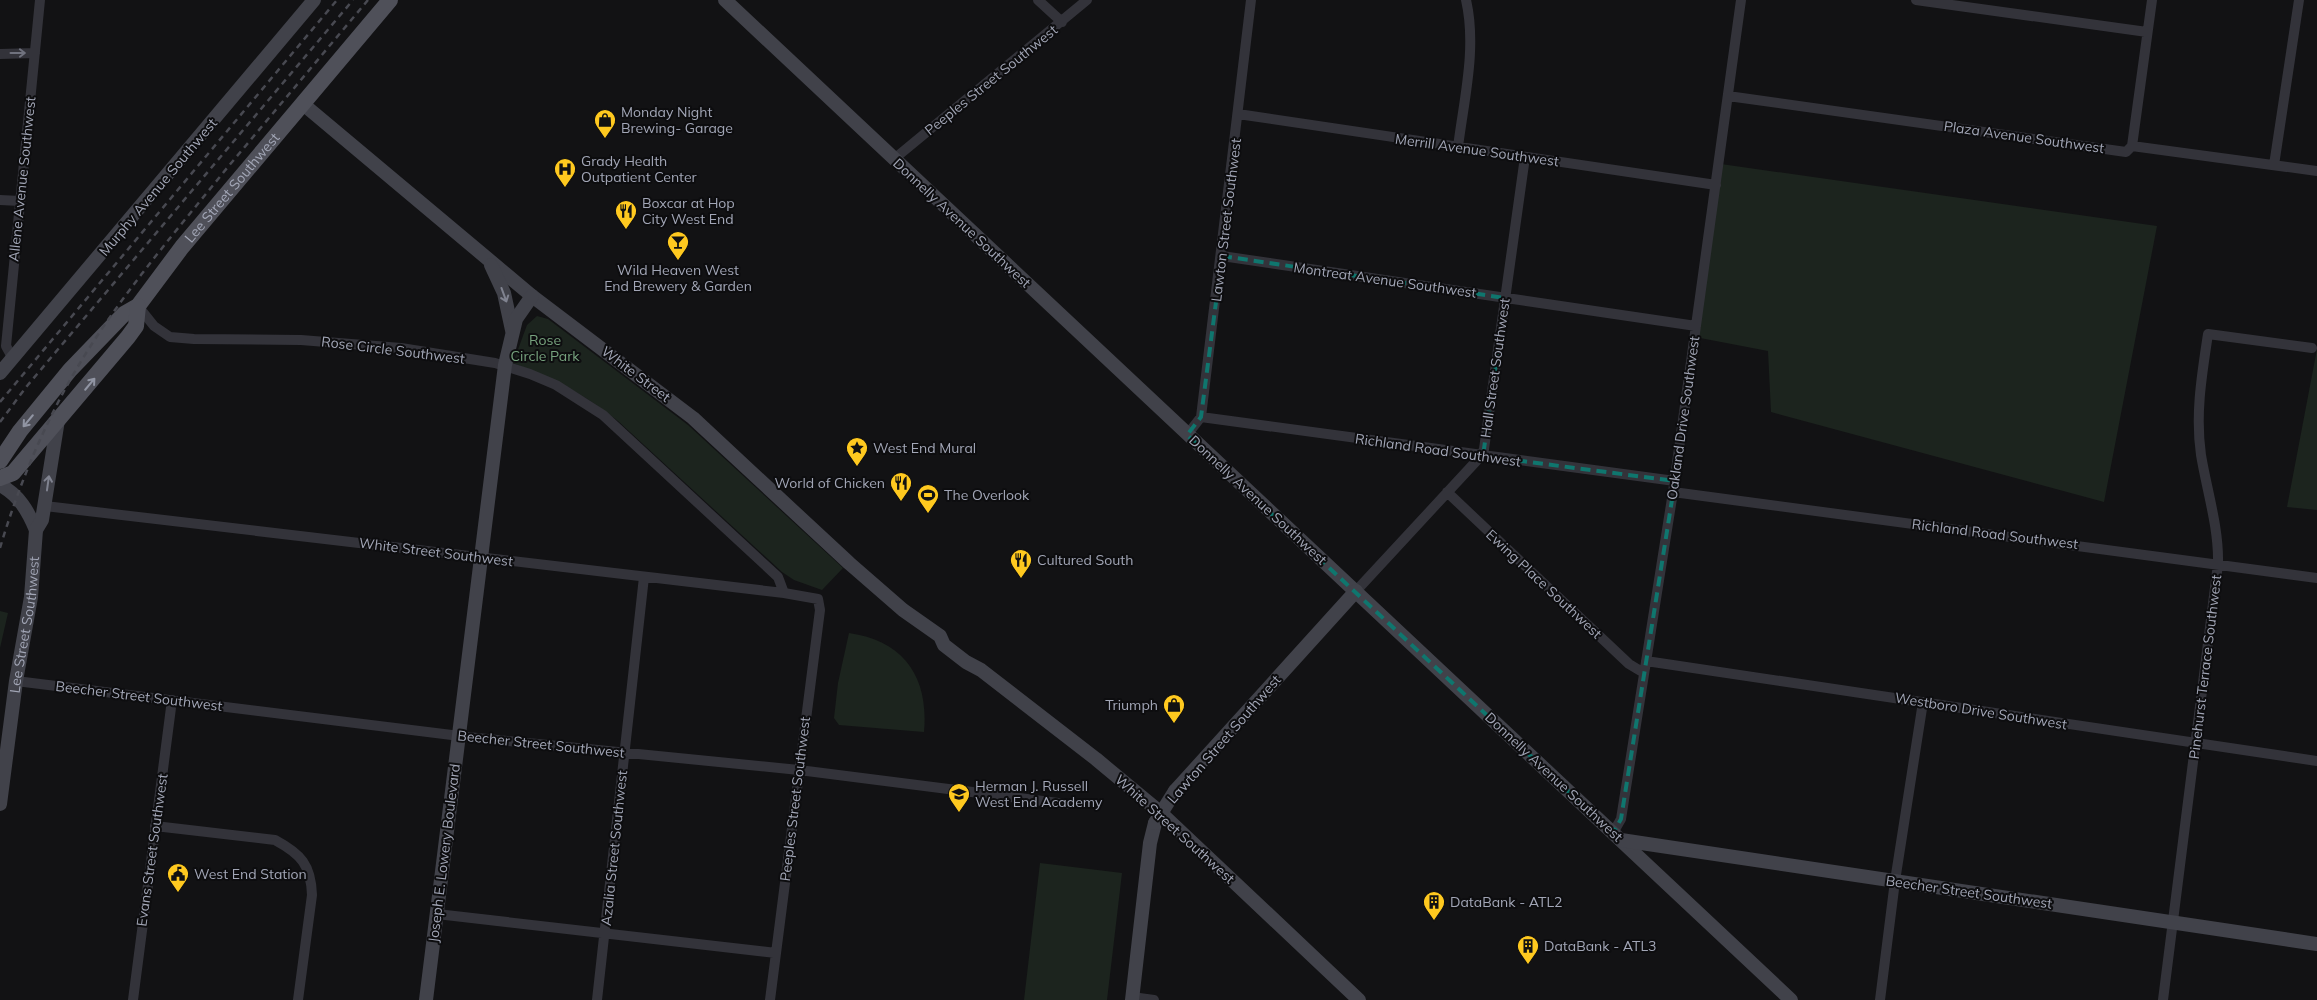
<svg xmlns="http://www.w3.org/2000/svg" width="2317" height="1000" font-family="Mulish,sans-serif">
  <rect width="100%" height="100%" fill="#121214"/>
  <!-- green -->
  <path fill="#1c241e" d="M1721 164 2157 226 2104 502 1771 412 1768 351 1695 337Z
    M537 316 548 319 688 425 843 568 822 590 794 580 782 572 618 421C581 392 556 380 513 363L527 325Z
    M2317 349V510L2287 507Z
    M0 611 8 613 0 648Z
    M849 633C904 641 929 677 924 732L839 725 834 718 838 683Z
    M1040 863 1122 873 1107 1000H1024Z"/>
  <g fill="none" stroke-linecap="round" stroke-linejoin="round">
    <!-- street -->
    <path stroke="#33333a" stroke-width="10" d="M1038 0 1062 22
      M1916 0 2147 32
      M0 54 35 53
      M1728 96 2126 152 2132 146 2317 171
      M1238 114 1716 185
      M2132 146 2152 0
      M1458 147C1464 99 1477 48 1466 0
      M894 159 1087 0
      M2274 165 2299 0
      M0 200 20 201
      M1222 256 1696 326
      M138 306 154 326 170 337 194 339 301 340 401 348 495 363 530 374 556 385 603 415 778 577 784 593
      M12 357 6 346 40 0
      M1201 417 1675 481
      M1187 435 1201 417 1251 0
      M1447 492 1629 664 1644 673
      M1673 492 2317 578
      M45 506 784 593 818 599 820 610 770 1000
      M1356 591 1481 456 1484 449 1525 157
      M1646 661 2317 761
      M16 681 468 737 799 770 1066 804
      M155 826 275 840C301 854 311 865 312 895L298 1000
      M1613 833 1621 819 1673 492 1741 0
      M437 914 776 953
      M1132 997 1154 1000
      M133 1000 172 700
      M597 1000 644 577
      M1880 1000 1895 881 1923 702
      M2163 1000 2218 564C2219 528 2207 491 2201 455 2195 414 2202 374 2208 334L2312 348"/>
    <!-- secondary -->
    <g stroke="#41424a" stroke-width="14">
      <path d="M725 0 1791 1000"/>
      <path d="M303 104 532 296 693 418 849 563 903 610 940 636 944 645 966 662 981 670 1096 759 1161 813 1359 1000"/>
      <path d="M491 265 504 293 512 330"/>
      <path d="M0 373 314 0"/>
      <path d="M0 485C19 495 28 511 36 530"/>
      <path d="M1175 791 1356 591"/>
      <path id="s1" d="M0 804 16 681 31 597 36 530 42 520 58 420"/>
      <path d="M1621 840 2317 944"/>
      <path d="M426 1000 505 365 516 319 532 296"/>
      <path d="M1132 1000 1150 843 1155 823"/>
    </g>
    <!-- primary -->
    <g stroke="#4f5059" stroke-width="16">
      <path id="s2" d="M0 461 20 431 70 370 124 314 138 306 182 247 390 0"/>
      <path d="M0 478 13 473 128 337 136 326 138 306"/>
    </g>
    <!-- rail -->
    <path stroke="#484951" stroke-width="2.5" stroke-dasharray="6 5" stroke-linecap="butt" d="M0 402 337 0
      M0 422 27 386 353 0
      M0 548C20 481 47 417 83 358 125 290 177 230 227 168 274 112 321 56 368 0"/>
    <!-- secondary-bridge -->
    <path stroke="#41424a" stroke-width="14" d="M1155 823 1175 791"/>
  </g>
  <!-- one-way arrows -->
  <defs><path id="oneway-shaft" d="M-6 0H5M1.5-3L5.5 0L1.5 3" fill="none" stroke-width="1.6" stroke-linecap="round" stroke-linejoin="round" transform="scale(1.25)"/></defs>
  <use stroke="#70727e" href="#oneway-shaft" transform="translate(18 53)"/>
  <g stroke="#808390">
    <use href="#oneway-shaft" transform="translate(504 295) rotate(70)"/>
    <use href="#oneway-shaft" transform="translate(48 483) rotate(-82)"/>
  </g>
  <g stroke="#9195a3">
    <use href="#oneway-shaft" transform="translate(90 384) rotate(-50)"/>
    <use href="#oneway-shaft" transform="translate(28 421) rotate(130)"/>
  </g>
  <!-- marked area -->
  <path fill="none" stroke="#0f766e" stroke-width="4" stroke-dasharray="10 6" stroke-linejoin="round" d="M1222 256 1505 298 1483 456 1675 481 1621 819 1613 833 1187 435 1201 417Z"/>
  <!-- icons -->
  <defs>
    <g id="shop-pin" transform="scale(1.125)"><path d="M0 17L-7.5 6A9.5 9.5 0 1 1 7.5 6Z" fill="#ffc91f" stroke="#0d0d0f"/><path d="M-5-2.5h2.3a2.7 3.5 0 0 1 5.4 0H5L5.5 6h-11ZM-1.5-2.5h3a1.5 2.3 0 0 0-3 0Z" fill="#111"/></g>
    <g id="hospital-pin" transform="scale(1.125)"><path d="M0 17L-7.5 6A9.5 9.5 0 1 1 7.5 6Z" fill="#ffc91f" stroke="#0d0d0f"/><path d="M-5-5h3v3.5h4V-5h3V5h-3V1.5h-4V5h-3Z" fill="#111"/></g>
    <g id="restaurant-pin" transform="scale(1.125)"><path d="M0 17L-7.5 6A9.5 9.5 0 1 1 7.5 6Z" fill="#ffc91f" stroke="#0d0d0f"/><path d="M-5-6h1v4h1v-4h1v4h1v-4h1v5L-1.5 .5V6h-2V.5L-5-1ZM5-6V6H3V1.5H1.5Q1.5-4 5-6Z" fill="#111"/></g>
    <g id="bar-pin" transform="scale(1.125)"><path d="M0 17L-7.5 6A9.5 9.5 0 1 1 7.5 6Z" fill="#ffc91f" stroke="#0d0d0f"/><path d="M-6-5H6L.8 .8V4.5H3.5V6h-7V4.5H-.8V.8Z" fill="#111"/></g>
    <g id="sight-pin" transform="scale(1.125)"><path d="M0 17L-7.5 6A9.5 9.5 0 1 1 7.5 6Z" fill="#ffc91f" stroke="#0d0d0f"/><path d="M0-6L1.8-2.2L6-1.7L2.9 1.2L3.7 5.4L0 3.3L-3.7 5.4L-2.9 1.2L-6-1.7L-1.8-2.2Z" fill="#111"/></g>
    <g id="stadium-pin" transform="scale(1.125)"><path d="M0 17L-7.5 6A9.5 9.5 0 1 1 7.5 6Z" fill="#ffc91f" stroke="#0d0d0f"/><path d="M0-5a6.5 5 0 1 0 0 10a6.5 5 0 1 0 0-10ZM-3.5-1.8h7v3.6h-7Z" fill="#111"/></g>
    <g id="school-pin" transform="scale(1.125)"><path d="M0 17L-7.5 6A9.5 9.5 0 1 1 7.5 6Z" fill="#ffc91f" stroke="#0d0d0f"/><path d="M0-5L7-2L0 1L-7-2ZM-4 1L0 2.5L4 1V4Q0 6-4 4Z" fill="#111"/></g>
    <g id="civic-pin" transform="scale(1.125)"><path d="M0 17L-7.5 6A9.5 9.5 0 1 1 7.5 6Z" fill="#ffc91f" stroke="#0d0d0f"/><path d="M-.6-6.5H3V-4.5H.6V-3L4-1V1h2V6H-6V1h2V-1L-.6-3ZM-1.2 2.5V6h2.4V2.5Z" fill="#111"/></g>
    <g id="building-pin" transform="scale(1.125)"><path d="M0 17L-7.5 6A9.5 9.5 0 1 1 7.5 6Z" fill="#ffc91f" stroke="#0d0d0f"/><path d="M-4-6H4V6H1V3H-1V6H-4ZM-2.5-4.3h1.7v1.8h-1.7ZM.8-4.3h1.7v1.8H.8ZM-2.5-1h1.7V.8h-1.7ZM.8-1h1.7V.8H.8Z" fill="#111"/></g>
  </defs>
  <g fill-rule="evenodd">
    <use href="#shop-pin" x="605" y="120"/>
    <use href="#hospital-pin" x="565" y="169"/>
    <use href="#restaurant-pin" x="626" y="211"/>
    <use href="#bar-pin" x="678" y="242"/>
    <use href="#sight-pin" x="857" y="448"/>
    <use href="#restaurant-pin" x="901" y="483"/>
    <use href="#stadium-pin" x="928" y="495"/>
    <use href="#restaurant-pin" x="1021" y="560"/>
    <use href="#shop-pin" x="1174" y="705"/>
    <use href="#school-pin" x="959" y="794"/>
    <use href="#civic-pin" x="178" y="874"/>
    <use href="#building-pin" x="1434" y="902"/>
    <use href="#building-pin" x="1528" y="946"/>
  </g>
  <g text-anchor="middle" dominant-baseline="central" stroke-width="4" stroke-linejoin="round" paint-order="stroke">
    <!-- street labels -->
    <g font-size="14" fill="#a2a6b6" stroke="#0d0d0f">
      <text transform="translate(991 80) rotate(-39)">Peeples Street Southwest</text>
      <text transform="translate(2024 137) rotate(8)">Plaza Avenue Southwest</text>
      <text transform="translate(1477 150) rotate(8)">Merrill Avenue Southwest</text>
      <text transform="translate(22 179) rotate(-84)">Allene Avenue Southwest</text>
      <text transform="translate(158 187) rotate(-50)">Murphy Avenue Southwest</text>
      <text stroke="none"><textPath href="#s2" startOffset="360">Lee Street Southwest</textPath></text>
      <text transform="translate(1226 220) rotate(-83)">Lawton Street Southwest</text>
      <text transform="translate(962 223) rotate(43)">Donnelly Avenue Southwest</text>
      <text transform="translate(1385 280) rotate(8)">Montreat Avenue Southwest</text>
      <text transform="translate(393 350) rotate(7)">Rose Circle Southwest</text>
      <text transform="translate(1495 368) rotate(-82)">Hall Street Southwest</text>
      <text transform="translate(636 374) rotate(37)">White Street</text>
      <text transform="translate(1683 418) rotate(-82)">Oakland Drive Southwest</text>
      <text transform="translate(1438 450) rotate(8)">Richland Road Southwest</text>
      <text transform="translate(1258 500) rotate(43)">Donnelly Avenue Southwest</text>
      <text transform="translate(1995 534) rotate(7)">Richland Road Southwest</text>
      <text transform="translate(436 552) rotate(7)">White Street Southwest</text>
      <text transform="translate(1544 584) rotate(43)">Ewing Place Southwest</text>
      <text stroke="none"><textPath href="#s1" startOffset="181">Lee Street Southwest</textPath></text>
      <text transform="translate(2205 667) rotate(-83)">Pinehurst Terrace Southwest</text>
      <text transform="translate(139 696) rotate(7)">Beecher Street Southwest</text>
      <text transform="translate(1981 711) rotate(9)">Westboro Drive Southwest</text>
      <text transform="translate(1224 739) rotate(-49)">Lawton Street Southwest</text>
      <text transform="translate(541 744) rotate(6)">Beecher Street Southwest</text>
      <text transform="translate(1554 777) rotate(43)">Donnelly Avenue Southwest</text>
      <text transform="translate(795 799) rotate(-83)">Peeples Street Southwest</text>
      <text transform="translate(1175 829) rotate(42)">White Street Southwest</text>
      <text transform="translate(614 848) rotate(-84)">Azalia Street Southwest</text>
      <text transform="translate(152 850) rotate(-82)">Evans Street Southwest</text>
      <text transform="translate(444 853) rotate(-83)">Joseph E. Lowery Boulevard</text>
      <text transform="translate(1969 892) rotate(8)">Beecher Street Southwest</text>
    </g>
    <!-- poi labels -->
    <g font-size="14" fill="#a2a6b6" stroke="#0d0d0f" text-anchor="start">
      <text x="621" y="112">Monday Night<tspan x="621" dy="16">Brewing- Garage</tspan></text>
      <text x="581" y="161">Grady Health<tspan x="581" dy="16">Outpatient Center</tspan></text>
      <text x="642" y="203">Boxcar at Hop<tspan x="642" dy="16">City West End</tspan></text>
      <text x="678" y="270" text-anchor="middle">Wild Heaven West<tspan x="678" dy="16">End Brewery &amp; Garden</tspan></text>
      <text x="873" y="448">West End Mural</text>
      <text x="885" y="483" text-anchor="end">World of Chicken</text>
      <text x="944" y="495">The Overlook</text>
      <text x="1037" y="560">Cultured South</text>
      <text x="1158" y="705" text-anchor="end">Triumph</text>
      <text x="975" y="786">Herman J. Russell<tspan x="975" dy="16">West End Academy</tspan></text>
      <text x="194" y="874">West End Station</text>
      <text x="1450" y="902">DataBank - ATL2</text>
      <text x="1544" y="946">DataBank - ATL3</text>
    </g>
    <!-- park labels -->
    <g font-size="14" fill="#77a37e" stroke="#0d0d0f">
      <text x="545" y="340">Rose<tspan x="545" dy="16">Circle Park</tspan></text>
    </g>
  </g>
</svg>
